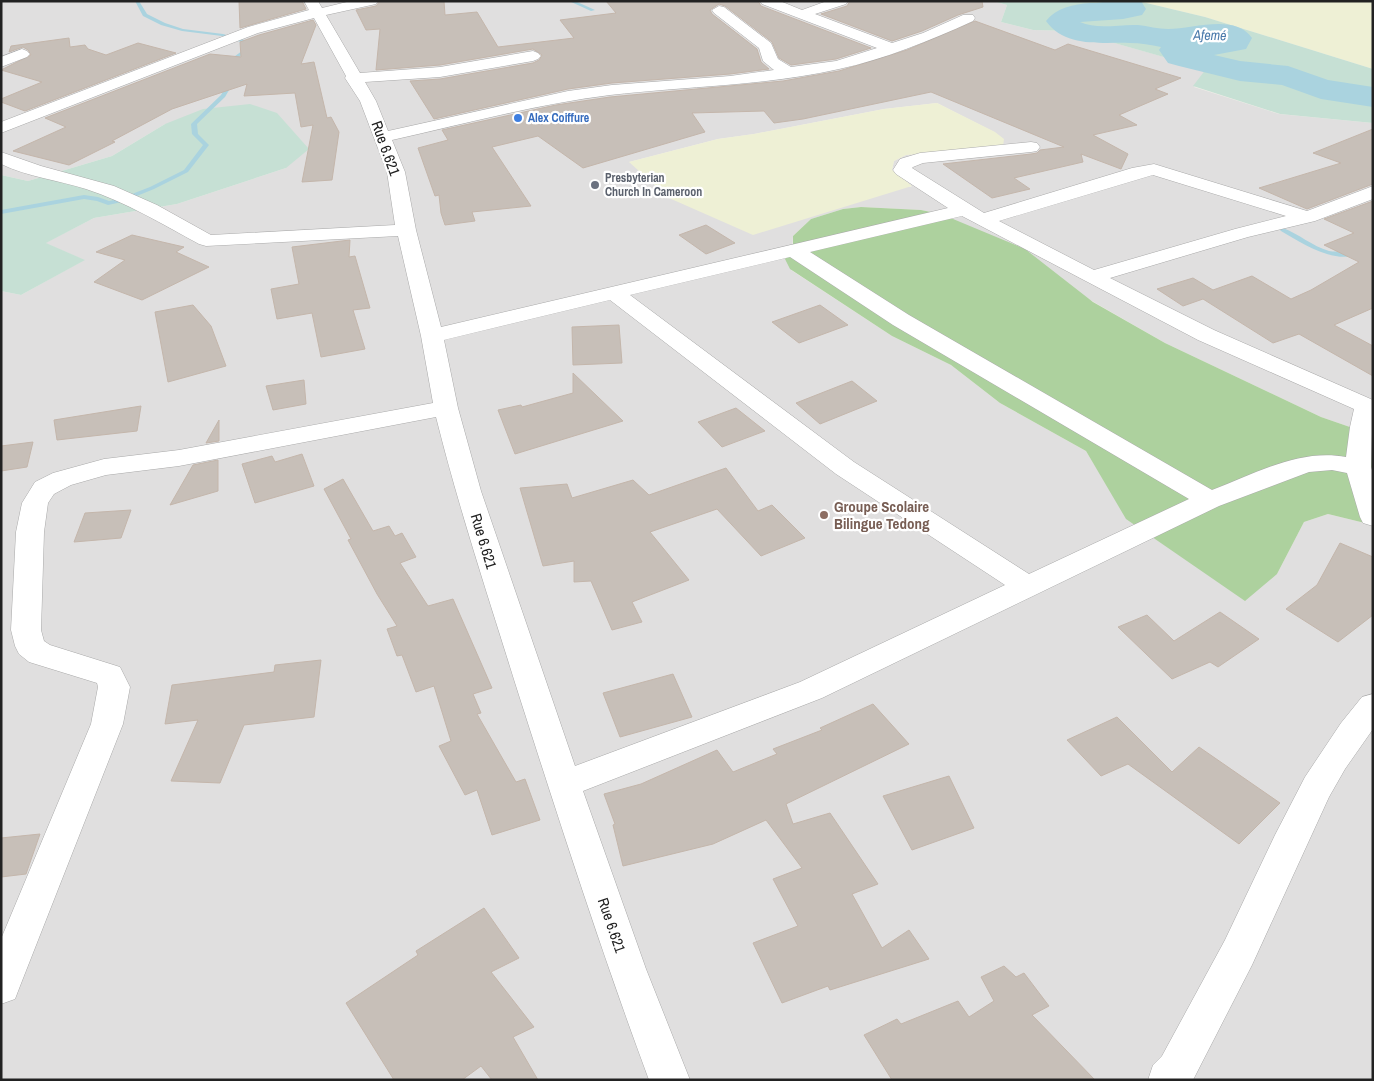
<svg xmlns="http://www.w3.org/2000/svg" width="1374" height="1081" font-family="'Archivo Narrow',sans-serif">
  <rect width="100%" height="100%" fill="#f2efe9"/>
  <!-- residential -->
  <path fill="#e0dfdf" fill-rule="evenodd" d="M1 1H993L1007 5 1001 22 1033 30 1072 31 1207 69 1194 87 1279 114 1373 123V435L1321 417 1165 343 941 214 921 210 861 207 843 209 811 219 793 236 791 270 892 336 951 365 1000 403 1086 451 1127 519 1277 574 1304 522 1328 514 1373 525V1080H1V291L21 295 84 260 45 243 94 218 177 204 286 168 165 124 112 156 28 181 1 175ZM937 103 994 132 924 153 906 155 894 161 892 170 912 187 629 162 718 139 754 134 884 109Z"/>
  <!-- farmland -->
  <path fill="#eef0d5" d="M1138 1H1373V69L1205 17Z
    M937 103 995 132 1004 139 1003 147 906 155 894 161 892 170 912 186 753 235 669 198 629 162 718 139 754 134 884 109Z"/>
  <!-- forest -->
  <path fill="#add19e" d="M861 207 921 210 941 214 1025 249 1093 302 1165 343 1321 417 1373 435V525L1328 514 1304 522 1277 574 1245 601 1126 519 1086 451 1000 403 951 365 892 336 790 269 785 259 793 250V236L811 219 843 209Z"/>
  <!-- wetland -->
  <path fill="#c6e0d4" d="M993 1H1138L1205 17 1373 69V123L1280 114 1193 86 1206 69 1072 31 1033 30 1001 22 1007 5Z
    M250 104 277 113 309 149 286 168 177 204 94 218 46 243 85 260 21 295 1 291V175L28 181 112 156 165 124 203 109Z"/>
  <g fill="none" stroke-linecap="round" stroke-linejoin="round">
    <!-- stream -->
    <path fill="#aad3df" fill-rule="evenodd" d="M135 1H139L147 14 165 23 183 29 223 34 248 41 250 48 231 64H227V62L246 48 244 43 222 36 182 31 161 25 143 16Z
      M569 1H575L595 10 591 11Z
      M225 81H229L232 85 225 97 197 124 198 134 209 145 188 172 154 189 122 202 108 205 97 201 84 199 1 214V210L84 195 98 197 109 201 119 199 150 187 184 170 203 145 192 134 191 124 221 95 226 85Z
      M1283 228C1299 234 1312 246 1329 251 1338 253 1354 249 1360 253 1337 266 1301 243 1281 231L1280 230Z"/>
    <!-- river -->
    <path fill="#aad3df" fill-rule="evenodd" d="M1104 1H1141L1146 9 1142 15 1123 19 1080 22C1097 30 1120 24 1138 25 1148 26 1158 29 1168 29 1193 29 1235 13 1252 38L1246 49 1214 55 1240 61 1288 66 1328 80 1373 87V107L1321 99 1282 85 1240 81 1179 66 1168 63 1159 50 1161 47C1151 45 1140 43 1130 43 1101 42 1065 48 1046 21 1056 8 1074 4 1090 3 1095 3 1102 3 1104 1Z"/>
  </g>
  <!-- building -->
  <path fill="#c7bfb8" stroke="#c4b6ab" d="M239 1H302L306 9 240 28Z
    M380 1H444L445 15 477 12 498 47 574 38 560 20 616 13 606 1H758L761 6 871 48 836 59 791 65 779 58 772 42 725 6 719 4 710 10 712 14 757 49 761 62 769 69 730 74 612 83 568 89 434 119 410 81 440 79 533 63 539 60 542 55 533 49 440 65 376 70 380 29 366 30 356 10 376 6Z
    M850 1H982L983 7 958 15 922 31 892 41 821 14 847 6Z
    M313 20 316 25 301 64 314 62 327 118 331 117 339 132 332 180 302 182 313 125 301 127 295 93 244 96 247 84 172 109 112 141 115 142 69 165 13 151 66 127 45 118 210 54 241 57 240 42 259 35Z
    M975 21 1055 50 1068 44 1181 78 1155 89 1168 94 1119 115 1137 125 1093 135 1128 154 1121 169 1081 154 1083 162 1014 178 1030 189 992 198 943 164 1031 154 1037 153 1040 150 1064 147 931 92 803 119 774 123 764 111 692 113 705 132 583 168 538 136 492 147 531 206 472 212 475 221 445 225 441 213 439 195 435 196 418 148 448 140 442 130 556 105 610 97 783 81 839 71 907 50Z
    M69 38 70 47 85 45 88 49 106 55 138 43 176 53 25 111 1 102V99L42 82 1 70 31 55 28 50 23 47 9 52 11 46Z
    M1373 129V184L1307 209 1259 188 1341 163 1313 153Z
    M1373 201V308L1334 325 1373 346V376L1299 334 1273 343 1203 299 1183 306 1157 289 1193 278 1213 290 1252 276 1291 299 1311 290 1359 262 1324 245 1354 233 1324 219Z
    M706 225 735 243 706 254 679 235Z
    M132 235 184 247 176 252 209 267 142 300 94 282 125 260 96 252Z
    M350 240 349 257 355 256 370 308 353 310 365 349 321 357 312 313 277 319 271 289 299 284 292 247Z
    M193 305 211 326 226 366 168 382 155 312Z
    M820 305 848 325 799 343 772 322Z
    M619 325 622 363 573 365 572 327Z
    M573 373 623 421 515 454 498 410 521 405 522 407 573 393Z
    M304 380 306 404 273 410 266 386Z
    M852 381 877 401 820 424 796 403Z
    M141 406 137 431 57 440 54 420Z
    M736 408 765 431 722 447 698 422Z
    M219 420V441L206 443Z
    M33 442 27 467 1 471V446Z
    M302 454 314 486 255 503 242 464 272 456 275 462Z
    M218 460V491L170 505 193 465Z
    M726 468 758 511 772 505 805 538 761 556 717 509 650 532 689 580 632 602 642 622 612 630 591 581 574 582V561L543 566 520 488 567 484 572 498 633 480 649 495Z
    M343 479 373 531 389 526 395 536 402 533 416 557 400 563 428 606 453 599 492 688 473 694 481 713 477 714 516 782 525 779 540 820 492 835 477 790 465 795 439 746 451 741 434 686 416 692 402 655 397 656 387 629 397 626 377 594 348 540 351 539 324 489Z
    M131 510 121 538 74 542 85 513Z
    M1340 543 1373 557V615L1338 642 1286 609 1317 585Z
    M1220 612 1259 639 1218 667 1210 662 1172 679 1118 627 1147 615 1174 641Z
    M321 660 314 717 244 725 220 783 171 781 198 720 165 724 172 685 274 672 275 665Z
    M673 674 692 717 620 737 603 693Z
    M873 704 909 744 786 804 793 824 830 813 878 884 852 894 882 948 909 930 929 959 830 990 828 986 782 1003 753 943 798 926 773 879 802 868 766 820 713 844 623 866 613 825 615 824 604 794 641 784 717 750 733 772 777 754 773 749 822 730 820 728Z
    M1117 717 1172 772 1199 747 1280 803 1239 844 1128 764 1101 776 1067 740Z
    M949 776 974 828 912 850 883 796Z
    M40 834 26 874 1 877V838Z
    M484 908 519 958 491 972 534 1027 513 1037 538 1080H492L481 1066 462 1080H394L346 1003 418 955 416 951Z
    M1004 966 1016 977 1024 973 1049 1006 1032 1015 1095 1080H892L864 1035 897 1019 901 1024 958 1001 969 1017 994 1001 981 977Z"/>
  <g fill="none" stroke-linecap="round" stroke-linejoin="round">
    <!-- minor casing -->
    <g stroke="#a9a9a9" stroke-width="1">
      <path id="minor" d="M304 1H318L322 8 351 1H378L376 4 326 15 360 73 440 67 533 51 538 53 541 56 538 59 533 61 440 77 365 82 376 101 388 131 568 91 612 85 730 76 774 70 763 61 759 48 714 13 712 10 719 6 724 7 771 43 778 59 791 67 836 61 877 48 762 4 760 1H780L802 10 827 1H848L846 4 815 14 892 43 923 33 963 15H973L975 18 973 21C929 41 885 59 839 69 764 86 687 86 610 95 537 104 464 124 392 140L405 172 416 230 441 327 948 208 896 174 893 170 900 159 920 153 1031 142 1037 143 1040 147 1037 151 1031 152 923 163 913 167 912 168 984 213 1132 168 1154 164 1307 211 1373 186V199L1315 221 1248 237 1110 278 1214 330 1373 400 1371 467 1373 473V526L1363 523 1360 517 1347 473 1332 470 1309 472 1219 506 822 698 583 791 646 969 690 1080H649C601 951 559 820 517 689 489 599 459 509 436 417L179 466 106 475 71 485 54 494 48 503 44 532 41 630 44 641 50 645 120 667 130 687 123 724 20 986 15 999 1 1004V939L91 724 98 687 97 683 29 662 19 654 15 646 11 630 16 532 22 503 35 482 53 473 104 459 179 450 433 403 421 336 398 236 206 246 199 244C162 224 126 202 86 189 58 180 28 177 1 164V152L41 166 114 186 157 205 211 235 395 225 387 172 360 101 345 78 346 76 314 18 258 33 1 133V122L248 27 309 10ZM1153 175 1286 216 1235 229 1094 270 999 221ZM962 216 1198 340 1354 409 1350 427 1346 457C1300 448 1254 474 1212 490L909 315 810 252ZM790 257 893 325 1189 499 1029 574 854 462 630 295ZM610 300 836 474 1005 585 800 682 575 766 481 491 458 408 444 340Z
        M22 49 27 51 30 54 27 57 1 67V57Z
        M1373 694V729L1345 769 1329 797 1252 965 1193 1080H1148L1153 1065 1162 1056 1225 940 1275 835 1305 777 1341 723 1362 697Z"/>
    </g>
    <!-- minor -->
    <use href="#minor" fill="#fff" fill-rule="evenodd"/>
  </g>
  <!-- markers -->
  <circle fill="#3f7fe0" stroke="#fff" stroke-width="2" cx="518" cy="118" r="5"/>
  <circle fill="#6b7280" stroke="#fff" stroke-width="2" cx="595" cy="185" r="5"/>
  <circle fill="#8d6e63" stroke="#fff" stroke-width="2" cx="824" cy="515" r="5"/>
  <g text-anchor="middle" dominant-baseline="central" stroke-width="4.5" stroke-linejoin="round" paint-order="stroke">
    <!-- far-shop labels -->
    <g font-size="12" font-weight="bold" fill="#366cbe" stroke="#fff" text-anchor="start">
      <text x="528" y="118">Alex Coiffure</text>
    </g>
    <!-- far-worship labels -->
    <g font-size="12" font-weight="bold" fill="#5b616d" stroke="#fff" text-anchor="start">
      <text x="605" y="178">Presbyterian<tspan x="605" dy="14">Church In Cameroon</tspan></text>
    </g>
    <!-- far-water labels -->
    <g font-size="14" font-style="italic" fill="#4a7aab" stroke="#fff">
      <text transform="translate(1210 35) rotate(1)">Afemé</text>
    </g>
    <!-- street labels -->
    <g font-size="15" fill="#222" stroke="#fff">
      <text transform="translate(386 148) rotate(70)">Rue 6.621</text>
      <text transform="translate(484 541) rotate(73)">Rue 6.621</text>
      <text transform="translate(612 925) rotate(71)">Rue 6.621</text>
    </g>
    <!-- education labels -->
    <g font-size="15" font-weight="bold" fill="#785e54" stroke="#fff" text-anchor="start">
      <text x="834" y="506">Groupe Scolaire<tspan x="834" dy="17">Bilingue Tedong</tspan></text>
    </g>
  </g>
  <!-- border -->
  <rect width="1374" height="1081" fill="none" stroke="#222222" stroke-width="5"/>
</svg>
